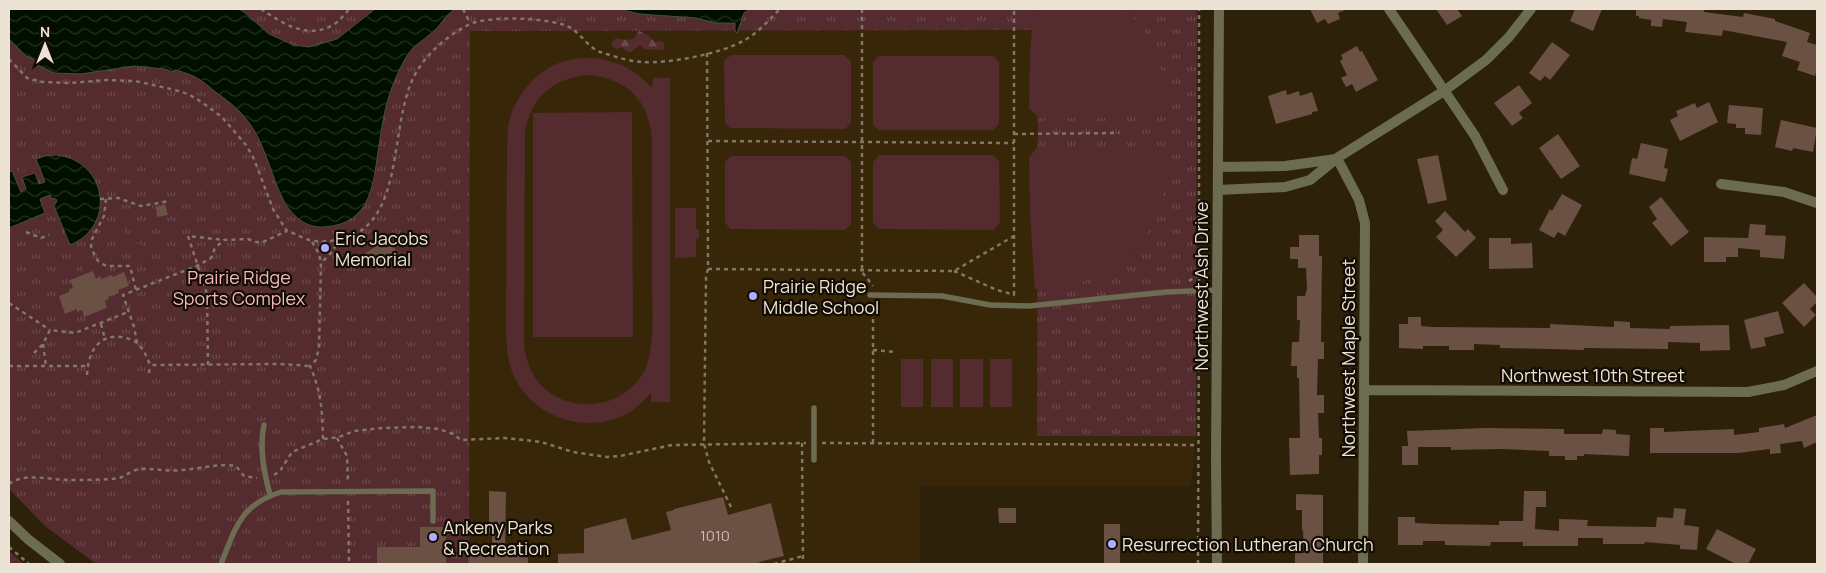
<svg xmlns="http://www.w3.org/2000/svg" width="1826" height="573" font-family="Manrope,sans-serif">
  <defs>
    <pattern id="forest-firs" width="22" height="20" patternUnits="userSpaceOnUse" patternTransform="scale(1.25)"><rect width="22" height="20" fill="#542b2e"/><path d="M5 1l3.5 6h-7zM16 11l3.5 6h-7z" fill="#6d4a4b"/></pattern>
    <pattern id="park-tufts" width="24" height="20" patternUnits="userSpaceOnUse" patternTransform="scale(1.25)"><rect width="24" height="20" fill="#542b2e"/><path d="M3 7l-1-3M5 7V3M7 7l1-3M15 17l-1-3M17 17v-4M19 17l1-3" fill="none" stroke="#6d4a4b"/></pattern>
    <pattern id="water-waves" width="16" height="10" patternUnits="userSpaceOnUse" patternTransform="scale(1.25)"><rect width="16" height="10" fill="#000f00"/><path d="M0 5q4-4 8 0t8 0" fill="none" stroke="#253224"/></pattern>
  </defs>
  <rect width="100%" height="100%" fill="#2e210a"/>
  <!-- built -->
  <path fill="#382608" d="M1038 30 1037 436H1196L1191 486H920V564H469L470 31Z"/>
  <!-- forest -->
  <path fill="url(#forest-firs)" d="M639 31 648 35 655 42 661 41 664 43V50L645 49 640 45 631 52H627L622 47 617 49 612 46V42L616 38 627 40 633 39Z"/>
  <!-- park -->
  <path fill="url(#park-tufts)" d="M9 9H1197L1196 436H1037L1038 30 470 31 469 564H96L45 526 9 489Z
    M9 551 24 564H9Z"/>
  <!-- garden -->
  <path fill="#542b2e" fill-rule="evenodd" d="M1034 9H1125C1154 37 1167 73 1167 113L1096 118H1039L1029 108 1030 52Z
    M731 55H844L851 61V123L845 129 730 128 725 123 724 61Z
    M879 56H993L999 62V124L993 130H878L873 124V62Z
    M593 58C618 61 635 69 652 88L653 78H670V402H651V393C643 402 635 410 624 415 583 435 531 416 513 374 507 360 507 346 506 332L507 150C508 140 507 131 509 122 516 93 540 66 569 60 577 58 585 58 593 58ZM590 75C628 79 650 102 652 140 652 187 652 234 652 281 652 307 655 335 648 361 645 373 637 383 627 391 599 413 553 407 534 376 528 365 525 355 524 343L525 131C532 96 555 77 590 75Z
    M632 112 633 337H533V113Z
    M1036 148 1096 150 1167 156C1168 236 1115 288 1035 289L1030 215 1029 158Z
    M879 155H993L999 161 1000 222 994 230 879 229 873 223V162Z
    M27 156 31 166 20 172 16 161Z
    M731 156H845L851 162V224L845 230 731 229 725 223V162Z
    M675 208H696V229H699V238L696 239V257L675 258Z
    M109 227C126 226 122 232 131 241 135 245 135 243 139 244 147 247 152 260 154 268L152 269 144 254 128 247 125 240 119 234 105 235 100 245C101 256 108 261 119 259L120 263C93 268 86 240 109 227Z
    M87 249 97 264 109 269 112 275 101 279 100 277 96 279 84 271 78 255 80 250Z
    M901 359H923V407H901Z
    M931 359H953V407H931Z
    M960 359H983V407H960Z
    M990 359H1012V407H990Z"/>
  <!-- water -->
  <path fill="url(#water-waves)" stroke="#474f40" d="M9 9H239L244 12 269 34 294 45 309 47 337 39 375 9H455C447 14 443 21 437 28 430 35 421 41 414 47 405 56 400 69 395 80 386 100 382 124 379 146 373 182 373 224 324 227 306 228 294 217 285 203 278 191 274 177 269 164 256 129 248 115 217 93 201 80 196 75 175 70L172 72 165 69 134 66 81 74 54 73 38 65 32 58 26 56 9 39Z
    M618 9H750L744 13 737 33 735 31V23H716L696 18 640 14Z
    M56 155C107 160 117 226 70 245L54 206 57 201 56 199 51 198 50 195 40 199 45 213 9 228V172L12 171 21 192 26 189 22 177 35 173 39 184 45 182 36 159 45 156Z"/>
  <!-- building -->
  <path fill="#6b5044" d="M1310 9H1347L1338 13 1340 19 1328 24 1325 19 1317 23Z
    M1436 9H1457L1462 16 1447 25Z
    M1575 9H1602L1593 31 1570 21Z
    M1636 9H1704V12L1743 17 1744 13 1775 19V21L1810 33 1807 42 1817 45V69L1815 76 1797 70 1800 62 1782 56 1787 42 1723 30 1722 36 1685 32 1687 22 1663 19 1662 27 1651 26V20L1639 18V16H1636Z
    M1552 42 1570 55 1550 80 1545 76 1540 81 1529 73Z
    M1357 46 1360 52 1362 51 1378 80 1356 92 1352 84 1346 87 1341 78 1347 75 1340 61 1343 59 1341 55Z
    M1519 85 1532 103 1519 113 1523 118 1512 126 1494 103Z
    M1286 90 1287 95 1299 91 1300 96 1312 92 1318 111 1312 112V114L1276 124 1268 96Z
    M1709 102 1718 122 1680 141 1670 120 1678 116 1676 111 1695 103 1697 108Z
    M1729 105 1763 108 1761 135 1745 134V128H1736V124L1727 123Z
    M1781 120 1817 128 1813 152 1793 148 1792 151 1775 147Z
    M1558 134 1580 166 1561 179 1539 148Z
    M1641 143 1668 149 1664 168 1668 169 1665 182 1629 174 1632 158 1637 159Z
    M1438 155 1447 200 1428 204 1417 159Z
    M1562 194 1582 205 1565 236 1558 232 1554 238 1539 230 1550 209 1552 211Z
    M1661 197 1689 232 1671 246 1652 223 1657 219 1649 207Z
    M165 204 168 215 157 217 156 207Z
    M1445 211 1465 232 1468 229 1476 238 1456 257 1436 237 1443 230 1435 221Z
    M1750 224 1766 225 1765 235 1786 236 1784 259 1760 257V250L1738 248V257H1726V262H1704V237L1748 238Z
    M1299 235H1319V256H1322L1321 342H1324V359H1318L1317 395H1324V413H1318L1319 438H1322V455H1319V474L1290 475 1289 438H1300L1299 378H1297V366H1291L1292 342H1299L1300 320H1297V296H1305L1307 289 1306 268H1298V259H1290V247H1299Z
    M1489 238H1511V244L1532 243 1533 268 1489 269Z
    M387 239 396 250 371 267 363 255Z
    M93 271 96 279 100 276 101 279 112 275 113 277 124 272 129 286 118 290 119 293 108 297 109 299 105 301 107 308 84 317 82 310 77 312V309L65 314 59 296 69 292V289L73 288 70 280Z
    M1804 283 1817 297V302L1810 309 1816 315 1804 327 1782 303Z
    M1778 311 1784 333 1764 338 1766 346 1751 349 1744 320Z
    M1408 317H1421V326L1432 327 1550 328V324L1614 327V321L1630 322V328L1670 329V326L1729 325 1730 350 1700 351V343L1668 342V349L1584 348V350L1550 349 1500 348V345L1474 344V350H1449V346H1423V349L1399 348V324H1408Z
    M1817 415V442L1804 448 1802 441 1780 444 1781 453 1770 454V449L1738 453H1650V428H1664V432L1734 429V435L1759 432V428L1784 424 1785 428Z
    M1486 428 1564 429V434H1602L1603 429 1616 430V434L1630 435 1629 456 1584 454V456H1577V460H1565V456H1549V451L1501 449 1451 450V447H1418V465H1402V446H1408L1407 431Z
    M489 491 506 492 505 554H528V564H469L468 554H492V533H489Z
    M1524 491H1546V507H1536L1535 529 1559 531V519L1588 520 1587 526 1656 527 1657 517 1673 518 1674 508 1686 509 1684 525 1699 527 1697 550 1680 549V545L1645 542 1644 544H1603V538H1578V546H1523V542H1491L1490 546 1445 545V541H1423V545H1398V517H1415V523L1434 524 1499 525V521H1523Z
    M1296 494 1323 495V564H1295V553H1304L1303 530H1302V510H1296Z
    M723 497 728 515 771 503 784 556 759 562 760 564H558V554L584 553V529L626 518 632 540 671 530 666 512 674 510V509Z
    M998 508H1016V523H999Z
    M1104 524H1120V564H1104Z
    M420 527H446V564H377V547H420Z
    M1717 529 1756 549 1748 564H1736L1706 549Z"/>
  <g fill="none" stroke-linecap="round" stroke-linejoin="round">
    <!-- path -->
    <path stroke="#827764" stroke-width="2.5" stroke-dasharray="4 4" stroke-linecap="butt" d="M261 9C282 23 307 40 333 25 340 21 344 14 350 9
      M463 9 470 23
      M862 9V272L873 286
      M707 53 708 269 706 276 704 444 709 462 732 509
      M9 59 27 78 42 82 70 83 106 80 135 81 175 90 188 94 200 101 222 117 246 145 254 159 273 209 287 231C295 233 307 241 315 241 407 247 387 142 411 83 421 58 445 37 468 25 487 15 552 17 571 28 582 35 588 47 600 52 613 56 628 61 641 62 667 64 720 54 743 41 757 34 769 20 780 9
      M1014 134 1119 133
      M708 141 1014 143
      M100 199 118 198 141 206 169 201
      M106 199 104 216 92 239 91 246 94 254 98 261 106 266H130L136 290
      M26 232 41 238 49 235
      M312 242 319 254 321 263
      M708 269 954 271 1014 236
      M954 271 997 290 1015 295
      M1189 281 1199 275
      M1199 283V9
      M1014 295V9
      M9 303 50 330
      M101 324 105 339
      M137 343 134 327 123 295 199 265 211 258 215 248 224 240 248 239 256 242H263L287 231
      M43 344 46 366
      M873 350 895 352
      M34 353 43 344 50 330 75 333 128 312
      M208 365 207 294 188 236 224 240
      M9 366H87
      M149 373 150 365
      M87 375C88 354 97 334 121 337 127 338 134 340 138 344 144 350 147 357 150 365L280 364 310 366
      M337 438 347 456 348 483
      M323 439C322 410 322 394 310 366L316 360 319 348 321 263 332 252 338 242
      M802 443 803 564
      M822 443 1198 445
      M873 443V304
      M274 475 280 471 292 452 323 439 339 437 354 431 382 428 418 427 439 429 453 434 461 440 505 438 524 440 541 442 573 452 607 457 620 456 672 445 806 443
      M9 484C26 472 48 480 69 480 79 480 111 480 119 478 126 476 131 470 140 469 154 468 168 472 182 470 200 469 218 463 236 466L244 476 257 478
      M348 501 349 564
      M9 547 29 564
      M774 564 803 556
      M1198 564 1199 298"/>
    <!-- service -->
    <path stroke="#6c6c52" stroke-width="5.5" d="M870 295 942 296 990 305 1029 306 1166 292 1218 290
      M814 408V460
      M264 425C259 448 264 472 270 495
      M221 564C236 527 240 505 281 492L433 491V521"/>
    <!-- minor -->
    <path stroke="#6c6c52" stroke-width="10" d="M1389 9 1475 136 1503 190
      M1337 158 1359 200 1365 223 1363 564
      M1218 167 1285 166 1336 159
      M1721 184 1784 192 1817 203
      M1218 190 1285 187 1310 180 1337 158 1444 91 1486 60 1509 37 1531 9
      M1365 390 1748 392 1784 385 1817 371"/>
    <!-- tertiary -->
    <path stroke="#6c6c52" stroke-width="10" d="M9 521 29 540 60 564
      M1217 564 1216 460 1219 9"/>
  </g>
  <!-- markers -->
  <g fill="#acaffb" stroke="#120c04" stroke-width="2">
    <circle cx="325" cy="248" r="5"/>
    <circle cx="753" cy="296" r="5"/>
    <circle cx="433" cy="537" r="5"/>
    <circle cx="1112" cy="544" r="5"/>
  </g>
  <g text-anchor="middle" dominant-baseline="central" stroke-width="4.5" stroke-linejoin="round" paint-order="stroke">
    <!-- number labels -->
    <g font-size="15" fill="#ccbeb1">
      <text x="715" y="535">1010</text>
    </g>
    <!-- poi labels -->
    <g font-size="18" fill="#ece3d5" stroke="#120c04" text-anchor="start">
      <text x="335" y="238">Eric Jacobs<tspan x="335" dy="21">Memorial</tspan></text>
      <text x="763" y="286">Prairie Ridge<tspan x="763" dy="21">Middle School</tspan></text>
      <text x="443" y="527">Ankeny Parks<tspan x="443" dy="21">&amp; Recreation</tspan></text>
      <text x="1122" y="544">Resurrection Lutheran Church</text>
    </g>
    <!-- park labels -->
    <g font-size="18" fill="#f5b9bc" stroke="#120c04">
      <text x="239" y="277">Prairie Ridge<tspan x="239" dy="21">Sports Complex</tspan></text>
    </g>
    <!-- street labels -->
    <g font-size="18" fill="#ece3d5" stroke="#120c04">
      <text transform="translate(1201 286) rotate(-90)">Northwest Ash Drive</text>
      <text transform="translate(1348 358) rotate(-90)">Northwest Maple Street</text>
      <text x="1593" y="375">Northwest 10th Street</text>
    </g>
  </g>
  <!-- border -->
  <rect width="1826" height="573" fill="none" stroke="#ece3d5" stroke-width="20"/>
  <!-- north arrow -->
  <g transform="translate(45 45)" stroke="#120c04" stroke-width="4" paint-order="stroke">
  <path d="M0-4L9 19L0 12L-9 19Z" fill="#ece3d5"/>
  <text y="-8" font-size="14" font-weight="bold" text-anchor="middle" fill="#ece3d5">N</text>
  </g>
</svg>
